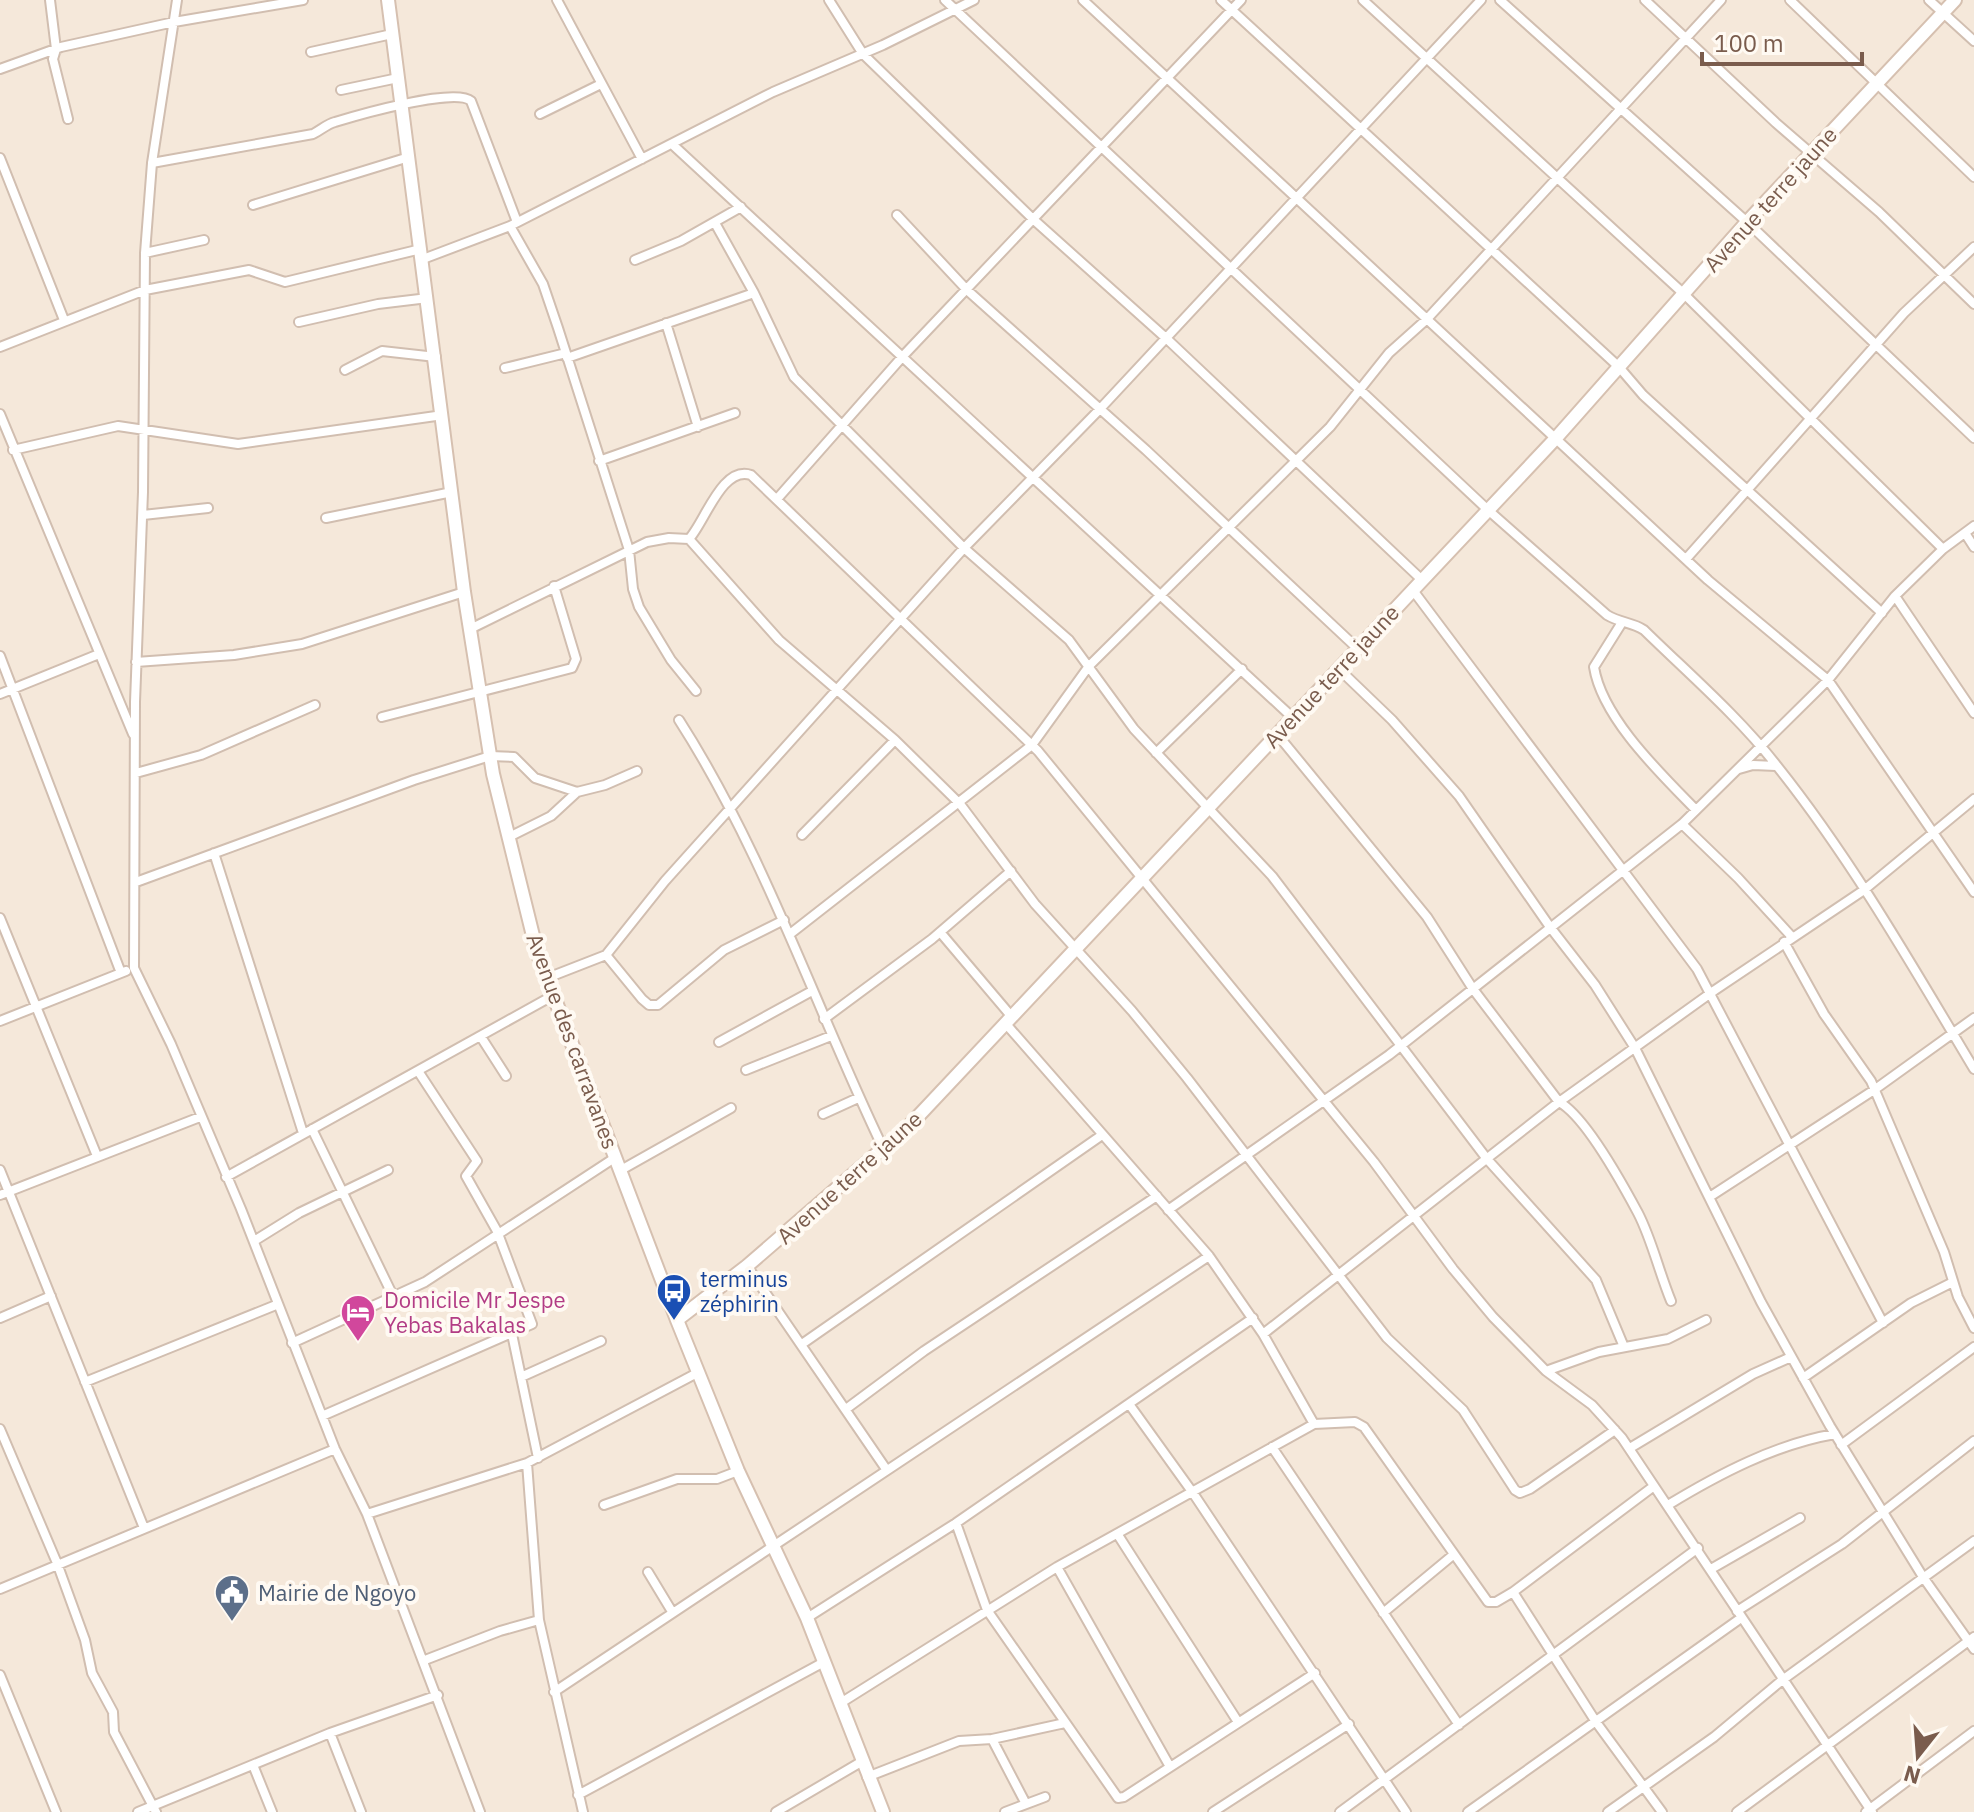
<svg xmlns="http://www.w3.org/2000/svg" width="1974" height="1812" font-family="'IBM Plex Sans',sans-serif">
  <rect width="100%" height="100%" fill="#fdf6ec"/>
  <!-- residential -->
  <path fill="#f5e8da" d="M0 0H1974V1812H0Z"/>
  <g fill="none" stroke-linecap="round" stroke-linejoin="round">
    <!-- street casing -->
    <g stroke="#d1beb0" stroke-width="12">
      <path id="street" d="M50 0 56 49 53 59 68 119
        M177 0 152 163 145 253 143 492 135 702 134 968 171 1044 241 1209 335 1449 367 1514 480 1812
        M557 0 642 159
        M829 0 863 54 1034 220 1167 339 1421 579
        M945 0 1488 510 1607 615C1620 623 1632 622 1644 630 1689 674 1739 717 1777 766 1852 860 1913 967 1974 1069
        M1083 0 1708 580 1828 680 1974 892
        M1221 0 1619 367 1643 395 1882 613
        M1363 0 1684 294 1943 549
        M1500 0 1747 222 1974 438
        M1645 0 1776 123 1879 212 1974 304
        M1790 0 1974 177
        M1929 0 1974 41
        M311 52 392 34
        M0 69 61 47 174 22 303 0
        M341 90 398 78
        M540 114 601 84
        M673 145 1292 717
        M0 158 64 320
        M152 163 313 134C321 130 327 124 335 122 358 115 455 87 471 101L517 222
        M253 205 409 157
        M897 215 967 290 1146 450 1358 649
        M715 223 754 293 794 377 964 548 1069 640 1134 729 1272 876 1487 1159 1596 1280 1624 1347
        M510 226 543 284 558 328 629 550 633 589 639 607 671 660 696 691
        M145 253 204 240
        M423 259 510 226 773 92 883 45 974 0
        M635 260 681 241 741 207
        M299 322 378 304 428 298
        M666 323 698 427
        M0 347 145 290 249 270 285 282 421 249
        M567 358 754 293
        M505 368 566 353
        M345 370 382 351 436 357
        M0 414 133 734
        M13 450 118 426 238 444 443 415
        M599 461 735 413
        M777 499 903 356 1241 0
        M143 515 208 508
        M326 518 452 492
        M1965 533 1974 547
        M689 539 779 640 895 740 960 804 1035 904 1132 1011 1187 1078 1387 1338 1463 1410 1515 1490 1520 1493 1530 1489 1615 1430
        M1686 559 1904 313 1974 247
        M1412 589 1697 969 1883 1323
        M1895 596 1974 713
        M1621 624 1594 667C1602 718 1661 774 1696 810
        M470 629 647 542 669 538 689 539C705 522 722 465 751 475L1038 751 1374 1162 1453 1269 1493 1317 1546 1371 1592 1405 1622 1438 1872 1812
        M0 656 121 973
        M136 662 234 655 302 644 464 592
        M1340 670 1392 720 1459 796 1550 927 1595 985 1635 1048 1761 1302 1830 1426 1923 1577 1974 1649
        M0 694 99 654
        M382 717 572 668 576 659 554 586
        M679 720C765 854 815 1007 884 1150
        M1277 734 1427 917 1473 989 1559 1102C1585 1116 1623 1185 1638 1213 1652 1240 1659 1272 1671 1301
        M1156 753 1242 669
        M1739 769 1753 765 1776 766
        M136 773 201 755 315 705
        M1682 824 1738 878 1792 937
        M802 835 895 740
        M511 836 551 816 577 792 605 785 637 771
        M214 853 303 1133
        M136 882 414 780 490 756 514 757 535 778 577 792
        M0 918 97 1156
        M940 932 1012 1017
        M790 934 1032 745 1089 666 1330 427 1389 353 1427 319 1721 0
        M1784 942 1824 1014 1871 1081 1944 1252 1958 1297 1974 1328
        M606 955 642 999 649 1005H658L724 950 784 920
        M547 978 606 955 665 881 964 548 1099 410 1481 0
        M824 1019 932 939 1011 871
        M0 1021 126 971
        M1006 1024 1209 1256 1263 1334 1314 1424 1355 1422 1364 1427 1488 1602H1496L1513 1592 1596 1722 1662 1812
        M481 1037 506 1076
        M719 1042 812 991
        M746 1070 831 1036
        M823 1114 858 1098
        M312 1129 394 1298
        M0 1170 144 1528
        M621 1170 731 1108
        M226 1177 554 995
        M0 1195 200 1117
        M1711 1196 1874 1090 1974 1018
        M1168 1210 1389 1055 1682 824 1828 680 1895 596 1943 549 1974 526
        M254 1241 299 1213 388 1170
        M747 1266 886 1469
        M0 1318 51 1296
        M512 1334 538 1458
        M1263 1334 1559 1102 1715 990 1864 890 1974 799
        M292 1343 425 1282 616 1157
        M802 1344 1102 1135
        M1546 1371 1599 1352 1668 1339 1706 1320
        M521 1377 601 1341
        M1803 1378 1911 1303 1953 1282
        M85 1382 276 1305
        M1129 1404 1193 1493 1406 1812
        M846 1409 924 1351 1157 1196
        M322 1416 532 1324 497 1231 466 1176 477 1161 418 1071
        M0 1429 57 1563 85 1640 92 1673 113 1712 114 1732 156 1812
        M1841 1445 1974 1347
        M1272 1447 1459 1725
        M1630 1448 1753 1374 1791 1357
        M604 1505 677 1479H717L738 1471
        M1668 1505C1719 1474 1776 1444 1835 1434
        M367 1514 527 1463
        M956 1523 987 1610 1118 1798 1124 1797 1315 1673
        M1118 1535 1238 1722
        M1057 1567 1169 1765
        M1711 1569 1800 1518
        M648 1572 671 1610
        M0 1589 335 1449
        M1513 1592 1654 1486
        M1737 1611 1842 1544 1974 1441
        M1383 1613 1453 1555
        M807 1618 956 1523 1253 1318
        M425 1660 500 1631 539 1620
        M0 1675 56 1812
        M554 1692 1209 1256
        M839 1704 1057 1567 1314 1424
        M330 1733 361 1812
        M253 1765 272 1812
        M867 1777 959 1741 992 1739
        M578 1795 824 1662
        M1026 1804 992 1739 1065 1723
        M138 1812 330 1733 438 1695
        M583 1812 539 1620 527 1463 699 1372
        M776 1812 861 1762
        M1005 1812 1045 1797
        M1213 1812 1349 1724
        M1340 1812 1698 1548
        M1468 1812 1741 1618
        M1608 1812 1714 1737 1781 1681 1974 1541
        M1737 1812 1974 1637
        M1866 1812 1974 1731"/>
    </g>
    <!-- secondary casing -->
    <g stroke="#d6c0b0" stroke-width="16">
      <path id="secondary" d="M388 0 464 592 493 774 537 952 677 1320 738 1471 807 1618 883 1812
        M677 1320 747 1266 909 1126 1556 438 1747 222 1955 0"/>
    </g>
    <!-- street -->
    <use href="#street" stroke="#fff" stroke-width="8"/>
    <!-- secondary -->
    <use href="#secondary" stroke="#fff" stroke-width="12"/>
  </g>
  <!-- icons -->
  <defs>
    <g id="bus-pin" transform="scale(1.8)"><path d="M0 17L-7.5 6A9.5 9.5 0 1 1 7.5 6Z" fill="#1a4fb4" stroke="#fffaf3"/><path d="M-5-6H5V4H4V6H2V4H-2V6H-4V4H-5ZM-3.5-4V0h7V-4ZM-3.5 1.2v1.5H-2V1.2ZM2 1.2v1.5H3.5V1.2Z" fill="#fff"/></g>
    <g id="hotel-pin" transform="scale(1.8)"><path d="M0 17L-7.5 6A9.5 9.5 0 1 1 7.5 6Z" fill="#d1479c" stroke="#fffaf3"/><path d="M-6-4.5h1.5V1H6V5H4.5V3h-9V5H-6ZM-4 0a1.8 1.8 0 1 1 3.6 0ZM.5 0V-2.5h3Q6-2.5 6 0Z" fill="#fff"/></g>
    <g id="civic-pin" transform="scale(1.8)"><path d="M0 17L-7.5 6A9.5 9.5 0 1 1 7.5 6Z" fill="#5c6f8a" stroke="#fffaf3"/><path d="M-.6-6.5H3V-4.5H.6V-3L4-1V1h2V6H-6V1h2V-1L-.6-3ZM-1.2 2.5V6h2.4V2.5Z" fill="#fff"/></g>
  </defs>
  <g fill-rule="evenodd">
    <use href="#bus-pin" x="674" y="1291"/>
    <use href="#hotel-pin" x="358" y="1312"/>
    <use href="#civic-pin" x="232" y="1592"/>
  </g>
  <g text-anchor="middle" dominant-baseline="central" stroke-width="8" stroke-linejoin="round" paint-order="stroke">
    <!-- street labels -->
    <g font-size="22" fill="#7a5c4d" stroke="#fffaf3">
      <text transform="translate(1770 199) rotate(-48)">Avenue terre jaune</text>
      <text transform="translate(1331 676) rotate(-47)">Avenue terre jaune</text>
      <text transform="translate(573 1041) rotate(70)">Avenue des carravanes</text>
      <text transform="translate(849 1177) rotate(-42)">Avenue terre jaune</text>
    </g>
    <!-- transit labels -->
    <g font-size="22" fill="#164399" stroke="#fffaf3" text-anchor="start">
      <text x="700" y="1278">terminus<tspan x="700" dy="25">zéphirin</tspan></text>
    </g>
    <!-- hotel labels -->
    <g font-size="22" fill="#b23c85" stroke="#fffaf3" text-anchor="start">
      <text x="384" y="1299">Domicile Mr Jespe<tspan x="384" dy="25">Yebas Bakalas</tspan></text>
    </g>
    <!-- service labels -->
    <g font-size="22" fill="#4e5e75" stroke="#fffaf3" text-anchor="start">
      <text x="258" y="1592">Mairie de Ngoyo</text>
    </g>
  </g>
  <!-- north arrow -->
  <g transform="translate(1918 1756) rotate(197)" stroke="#fffaf3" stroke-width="6" paint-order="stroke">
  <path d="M0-6L14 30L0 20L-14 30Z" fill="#7a5c4d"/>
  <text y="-12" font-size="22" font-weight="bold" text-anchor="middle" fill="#7a5c4d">N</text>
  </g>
  <!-- scale -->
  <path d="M1702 52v12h160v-12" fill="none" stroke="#7a5c4d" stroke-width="4"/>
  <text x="1714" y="52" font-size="24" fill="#7a5c4d" stroke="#fffaf3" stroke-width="6" paint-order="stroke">100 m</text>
</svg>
